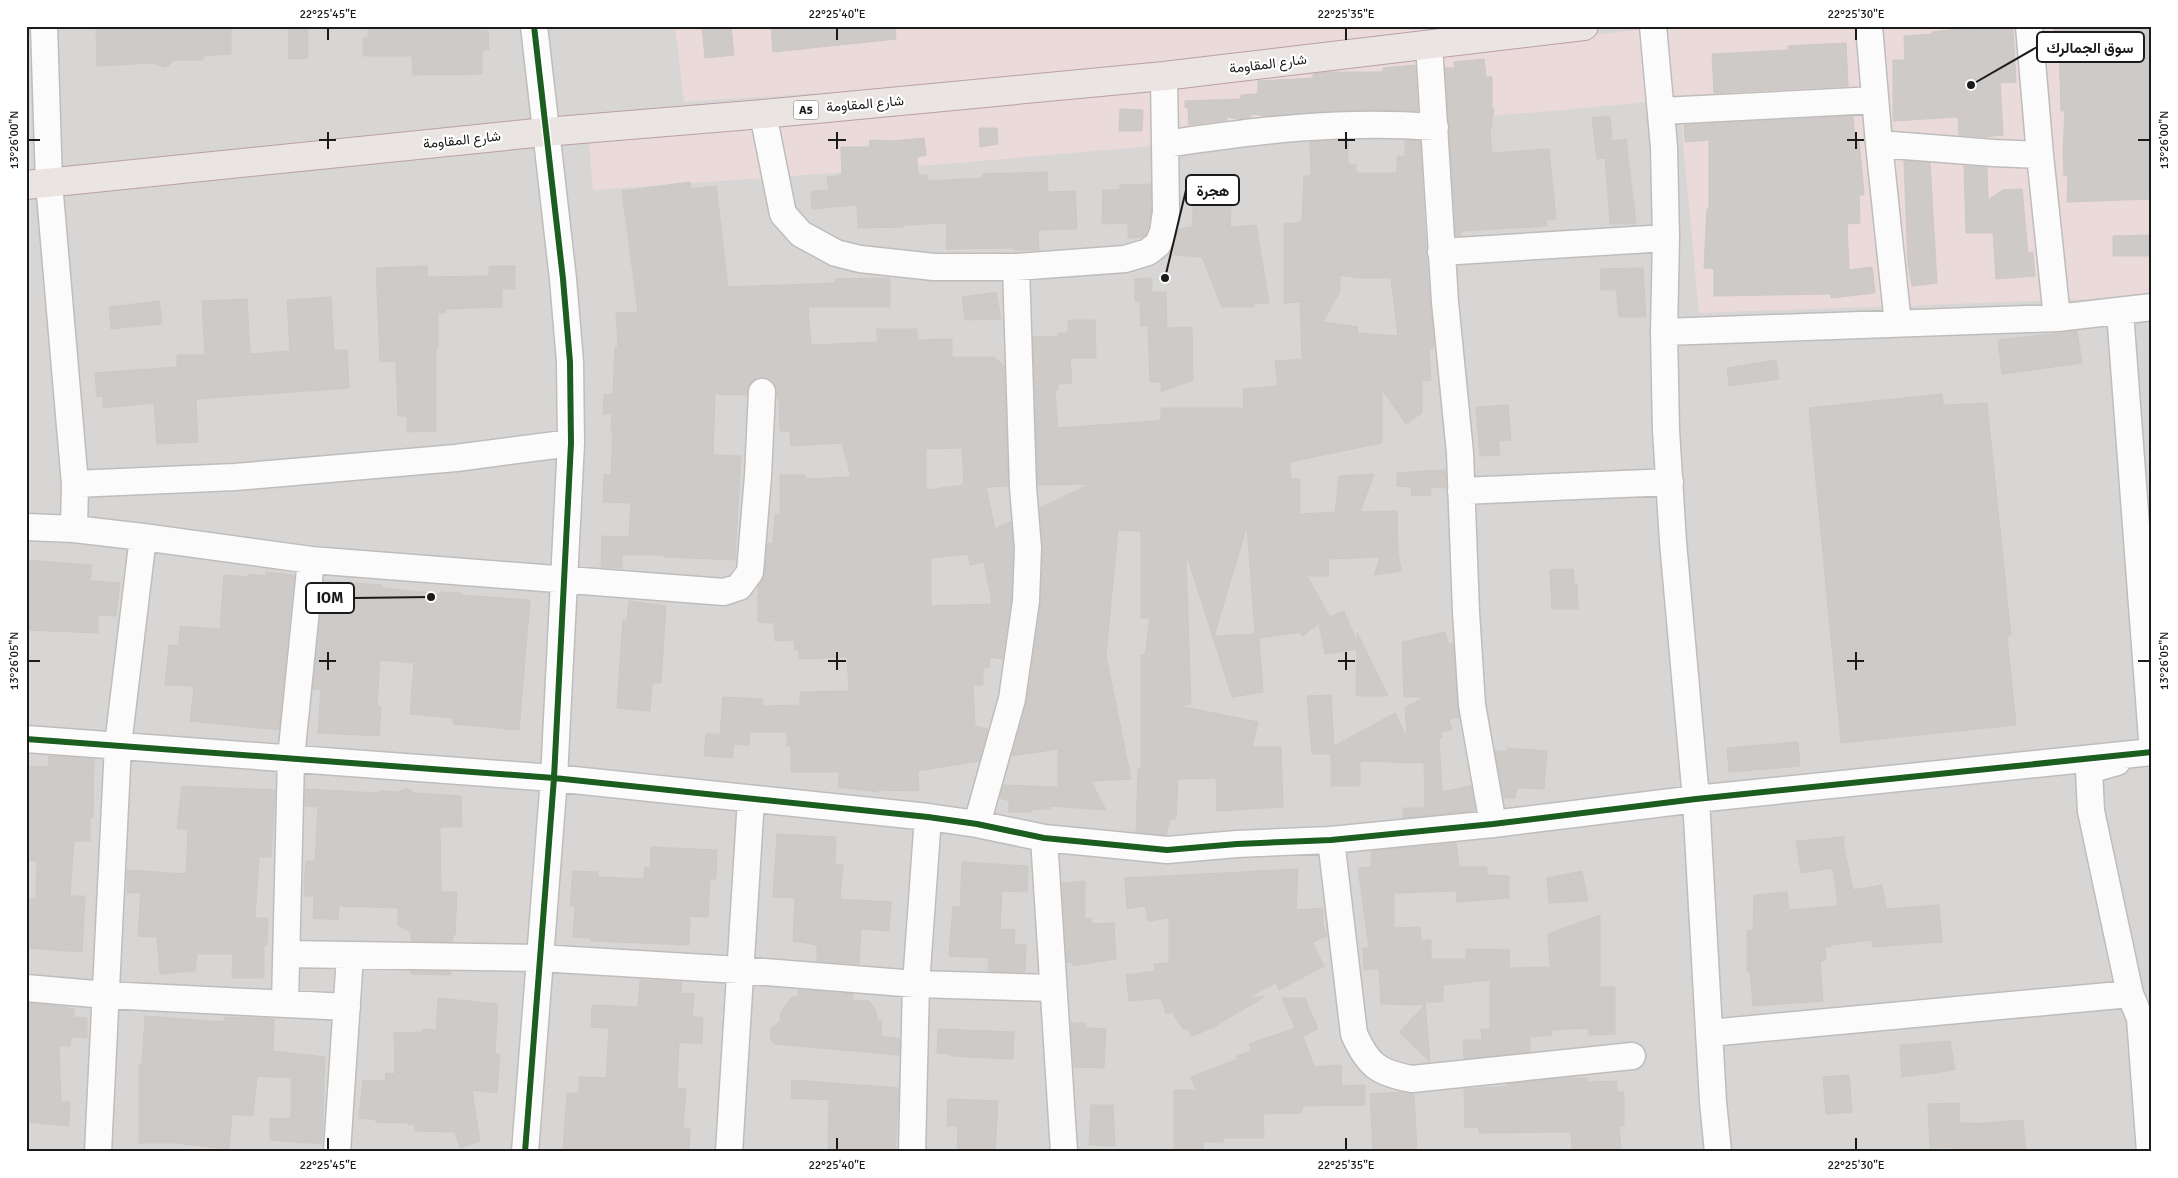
<svg xmlns="http://www.w3.org/2000/svg" width="2178" height="1178" font-family="Signika,Vazirmatn,sans-serif">
  <rect width="100%" height="100%" fill="#e9e6e3"/>
  <!-- residential -->
  <path fill="#d8d6d5" d="M26 26H2152V1152H26Z"/>
  <!-- commercial -->
  <path fill="#eadada" d="M675 26H1472L1228 58 837 92 684 102Z
    M1666 26H2152V294L2116 298 1699 313 1679 99 1542 112 1423 120 1119 149 862 171 593 190 589 142 1405 59Z"/>
  <!-- building -->
  <path fill="#cecac8" stroke="#ccc8c5" fill-rule="evenodd" d="M96 26H231V54L203 56V60H174L169 65 163 67 154 63 97 66Z
    M288 26H308V58L289 59Z
    M368 26H478V31H488L489 50H482V74L413 75 412 56H363V38H368Z
    M702 26H731L734 55 705 58Z
    M771 26H895L896 39 773 52Z
    M2054 26H2152V44H2149L2152 86V199L2067 202 2068 175 2064 176 2063 151 2065 111H2061L2059 46 2054 47Z
    M2013 27 2016 82 2000 83 2003 135 1986 137 1959 135 1958 117 1893 121V60H1905L1904 36 1932 34V32L1949 30Z
    M1846 43 1848 86 1714 93 1712 54 1788 50V46Z
    M1484 59 1486 77H1492V109H1494L1490 134 1492 153 1549 149 1556 219 1546 220 1547 226 1462 231 1461 236H1456L1445 68H1455L1454 62Z
    M1415 65 1418 111 1366 110 1268 116 1251 114V117L1238 119 1227 117V120L1189 125 1188 108 1185 107V101L1241 99V95L1255 94 1258 93V81L1313 78V74L1329 72H1383V68Z
    M1120 109 1143 110 1142 131H1119Z
    M1610 116 1612 141 1626 139 1636 224H1610L1605 158 1597 159 1592 118Z
    M1853 116 1855 141 1859 140 1864 195H1859L1860 223 1847 224 1849 270 1872 267 1875 293 1831 298V294L1714 296V269L1704 268 1707 209H1709V140L1685 142 1684 125Z
    M979 128H997L998 144 980 147Z
    M924 138 926 155 917 157 918 175H927L928 181 983 178V174L1047 172 1048 192 1075 191 1077 229 1038 230 1039 250H1014V248L946 249 947 223 904 225V227L858 228 857 205 812 209 811 192 829 190 827 177 842 175 841 147H869L870 140 892 141Z
    M1348 140V164H1356V173H1397V156H1405V140L1420 141 1426 253 1434 348 1429 349 1431 380 1422 381V413L1406 424 1382 390V443L1289 462 1291 479H1300V514L1335 512 1339 476 1374 474 1360 512 1397 511 1398 551 1401 571 1374 575 1380 557 1329 559 1328 576H1307L1329 615 1322 620 1344 611 1357 642V632L1388 696H1356L1357 649 1325 654 1319 623 1303 636 1300 632 1259 638 1263 692 1232 697 1188 559H1186L1191 704 1179 706 1258 722 1252 747H1281L1283 807 1217 811 1216 778 1178 779 1176 819H1170L1166 835 1136 832 1138 769H1141V655H1145L1150 618H1141V531L1118 530 1106 655 1131 779 1091 781 1106 810 1050 806V809H1032V812H1009V801L1000 798 1003 785 1058 787V749L1012 756 1027 701 1041 603 1043 548 1040 508 1090 484 1038 485 1033 337 1058 336V333H1068V320H1095L1096 358H1070L1072 383 1058 384V390H1055L1058 428 1156 421 1161 420V408H1244L1243 389 1278 386 1275 361 1302 359 1300 302 1284 303V224L1302 222 1304 176H1311L1310 142ZM1340 275 1358 278H1391L1398 336 1357 333 1358 327 1323 322 1340 291ZM1247 526 1255 634 1214 636Z
    M1904 161 1930 163 1937 283 1912 286 1908 265Z
    M1964 166 1987 167 1988 200 2003 190 2022 189 2028 253 2033 252 2035 276 1996 279 1993 233H1966Z
    M1233 176 1230 227 1256 225 1269 303 1254 304V307H1222L1202 257 1174 255V245L1179 229 1192 227 1195 182Z
    M690 182 691 189 716 186 728 287 835 283V279L890 278V307H808L811 345 878 342 876 329H917V340L952 339V357H994L1004 366 1008 486 986 487 995 529 1011 521 1013 548 1011 600 1002 659 990 657 989 668H983V685H973L975 726 988 729 979 761 918 771 919 791 878 790V792L838 787 840 772H791V746H787V732H750L749 745 734 744 732 758 704 756 706 734H720L723 697 763 699 762 706 800 705V692L849 691 847 657 799 659V650H795L794 640 775 641 774 623 758 622V586L765 573 767 544 773 543 775 515 780 514V475H805V479L851 477 842 443 791 446 790 431H780L779 397H777L776 386 770 380 763 377 755 379 749 384 747 395 715 394 713 455 741 456 735 560 664 557V555H622V568L601 567 602 536 629 537 631 503 603 502 604 474 611 475 613 432H611L612 414H603L604 394 613 395 615 347H618L616 313 638 312 622 191ZM962 448 964 485 926 490V449ZM968 554 970 565 984 562 992 604 931 606V558Z
    M1151 184V211L1146 235 1143 237 1128 238V223L1102 224 1103 190H1120V185Z
    M2152 235V256H2113V236Z
    M427 266 428 277 489 276V266H515V289H502V307L446 309V313H438V348H436V431L407 432V416H398L396 361 380 362 376 268Z
    M1643 268 1646 317H1619L1616 290H1601L1600 269Z
    M1152 278V292H1166L1167 328 1192 327 1193 380 1161 392V382H1150L1148 326H1141L1140 301H1135V279Z
    M996 292 1001 319 965 320 962 297Z
    M331 297 334 350H347L349 388 196 399 198 442 157 444 154 403 103 408V396L97 397 95 373 177 367V355H205L202 301 247 299 250 354 290 351 287 300Z
    M159 301 162 324 111 329 109 307Z
    M2077 331 2082 363 2002 374 1998 340Z
    M1776 360 1779 379 1729 386 1727 368Z
    M1942 394 1943 405 1987 403 2011 636H2007L2016 725 1841 743 1809 408Z
    M1508 405 1511 440 1498 441 1500 455 1480 456 1476 407Z
    M1442 470H1446V488L1431 487V495L1412 496 1411 487 1397 486V473Z
    M27 560 92 565 90 581 120 583 116 616 98 615V633L26 630Z
    M1573 569 1574 584H1577L1578 609H1552L1550 570Z
    M266 572 294 575 279 730 190 721 194 686 165 685 169 645 179 646 180 626 220 629 224 575 249 577V574L266 576Z
    M324 581 382 585V588L440 594V592L461 593V595L530 600 519 730 453 724V718L410 714 414 663 380 660 377 706 381 707 379 736 318 733 321 689H313Z
    M629 601 666 606 661 683H652L650 711 617 708 623 620H627Z
    M1445 632 1448 644 1453 643 1459 717 1449 719 1452 730 1440 732 1443 737 1439 739 1442 792 1471 786 1475 811 1403 818V808H1425L1424 763 1360 761V786H1331V754H1312L1307 696 1331 695 1334 746 1395 713 1407 738 1405 708 1424 697H1404L1402 642Z
    M1798 742 1800 766 1729 772 1727 748Z
    M1507 748 1547 751 1544 789 1517 788 1515 798H1504L1495 751H1507Z
    M49 756 94 759 93 817H90V841H74L70 896H85L82 952 28 948 26 947V899H36L37 861 26 860V766L48 767Z
    M182 786 275 790 271 857H259L255 918H268L267 945H264V978H232L233 954H197L195 971 160 974 157 937 138 936 141 892 127 893V870L186 874 188 829H177Z
    M407 788 414 793 461 796 462 827H440L441 892H457L455 935 453 934V942L411 941V932L398 925V908L339 906 338 920 313 918 314 896H304L305 883 304 882 306 861H315L318 807 305 806V789L379 793V791L398 792Z
    M777 834 836 837 835 865H843L840 899 891 902 889 931 861 929 859 964 817 961V945L793 941 795 898 773 897Z
    M1844 837V847L1853 890 1882 885 1886 909 1939 905 1942 942 1872 947V940L1831 945V947H1825L1826 960 1820 961 1823 1001 1753 1006 1750 972H1747V931L1753 930 1754 895 1787 892 1789 910 1838 906 1833 868 1801 873 1796 841Z
    M1456 843 1459 867H1487V875L1509 876V898L1456 902 1457 891 1394 893V928L1420 927 1421 940H1431V959H1466V949L1510 950 1509 968 1550 967 1548 934 1600 915V987H1615V1034L1589 1035 1588 1028 1551 1030 1552 1035 1530 1037V1052L1464 1059 1463 1040H1482L1481 1029H1490V980L1443 985V1002H1425L1430 1062 1399 1032 1425 1005 1381 1004 1379 968 1364 970 1363 948H1369L1358 868 1371 867V851Z
    M651 847 717 850 716 879H710L708 917 690 916 689 945 591 941V938L573 937 575 906 570 905 573 871 598 872V877L644 879 645 867 650 868Z
    M962 862 1028 866 1027 892 1002 891 1000 929 1015 930 1014 944 1026 945 1025 972 988 971 989 958 949 956 953 906 960 907Z
    M1298 869 1296 910 1323 908V925L1327 936 1312 942 1324 966 1279 990 1276 983 1249 997H1264L1212 1028 1192 1036 1187 1028 1184 1030 1172 1012 1166 1014 1161 998 1129 1001 1126 975 1155 971 1154 964 1169 963V918L1148 921 1145 906 1127 909 1125 878Z
    M1582 871 1588 901 1549 903 1547 878Z
    M1085 881V919L1092 918V924L1114 923 1116 959 1073 966V962L1067 963 1062 883Z
    M411 971 451 972V975L411 974Z
    M640 980 682 982 681 993 694 994 692 1017H703L702 1044 679 1042 677 1088 686 1089 683 1128H690L689 1152H563L567 1093H579V1077L606 1078 609 1028 591 1027 592 1005 638 1007Z
    M798 990 853 994 852 1000 869 1001 875 1008 878 1021H882L881 1036 900 1039 899 1055 775 1044 770 1039 771 1029 780 1021 781 1012 791 998 798 996Z
    M438 998 498 1004 495 1054H500L497 1093 472 1090 480 1141 460 1148 455 1132 415 1131V1125H408V1123L376 1122V1120L359 1118 363 1080 385 1081 386 1073 395 1074 394 1033 422 1032V1029L436 1030Z
    M1282 998H1305L1318 1029 1303 1036 1314 1067 1341 1065 1342 1086 1365 1085V1105L1302 1106V1113L1263 1114 1264 1138H1223V1142H1203V1152H1174V1090H1196L1191 1077 1238 1059 1237 1056 1252 1051 1249 1044 1295 1028Z
    M26 1003 67 1007V1009H74V1017L87 1018V1038L71 1037 70 1046H59L61 1102H70L69 1126 26 1122Z
    M145 1016 224 1022 225 1017 274 1019 273 1051 325 1057 322 1144 270 1140V1119L291 1118V1078L257 1076 253 1116 232 1114 229 1149 175 1143H139V1064H142Z
    M1071 1023H1086V1028L1106 1029 1104 1068 1074 1067Z
    M938 1029 1014 1032 1013 1059 951 1056V1054L937 1053Z
    M1950 1041 1955 1070 1902 1077 1900 1045Z
    M1849 1075 1852 1112 1826 1114 1823 1077Z
    M1561 1078H1588V1082L1617 1081V1092H1624V1126H1619L1621 1150 1572 1152 1571 1132 1479 1133V1127L1465 1128 1464 1089 1513 1086 1506 1084Z
    M792 1080 899 1088 895 1152H828L829 1100 791 1098Z
    M1402 1092 1414 1094 1417 1152H1373L1370 1094Z
    M948 1099 998 1101 995 1152H957L958 1126H947Z
    M1959 1103 1960 1123H1973V1124L2023 1120 2026 1152H1954V1147L1930 1148 1928 1104Z
    M1091 1105H1113L1115 1146 1089 1145Z"/>
  <g fill="none" stroke-linecap="round" stroke-linejoin="round">
    <!-- minor casing -->
    <g stroke="#bfbdbc" stroke-width="29">
      <path id="minor" d="M44 26 49 183 75 484 74 529
        M1653 26 1664 147 1666 238 1664 332 1666 430 1673 542 1696 799 1713 1102 1718 1152
        M1869 26 1879 144 1898 324
        M2029 26 2040 155 2057 318
        M1429 45 1445 302 1460 453 1466 612 1472 705 1493 824
        M1662 111 1875 100
        M763 114 783 214 801 234 836 253 860 259 934 267H1016L1125 259 1148 252 1158 244 1163 232 1166 212 1164 76
        M1166 144C1259 130 1341 120 1435 127
        M1879 144 1994 153 2040 155
        M1441 252 1666 238
        M2120 312 2152 739
        M1664 332 2057 318 2152 307
        M75 484 235 477 456 458 571 443
        M1461 491 1670 482
        M26 527 74 529 143 537 311 560 724 592 739 587 750 572 758 476 762 392
        M26 739 554 778 928 817 977 824 1044 838 1167 850 1237 844 1331 840 1493 824 1696 799 2152 752
        M2117 762 2089 770 2091 811 2130 994 2140 1018 2150 1152
        M977 824 1012 699 1026 601 1028 548 1023 487 1016 267
        M1044 838 1064 1152
        M1331 840 1354 1034C1368 1065 1378 1073 1412 1079L1632 1056
        M286 954 539 958 739 970 916 984 1053 988
        M26 988 106 995 347 1007
        M285 1004 291 758 311 560
        M1709 1033 2130 994
        M98 1152 118 745 143 537
        M337 1152 350 956
        M525 1152 554 778 571 443 570 362 563 279 534 26
        M729 1152 751 799
        M912 1152 916 984 928 817"/>
    </g>
    <!-- trunk casing -->
    <g stroke="#ba9ea8" stroke-width="30">
      <path id="trunk" d="M26 185 545 132 763 114 1164 76 1584 26"/>
    </g>
    <!-- minor -->
    <use href="#minor" stroke="#fcfbfb" stroke-width="26"/>
    <!-- trunk -->
    <use href="#trunk" stroke="#eae4e2" stroke-width="28"/>
    <!-- cycleway casing -->
    <g stroke="#fff" stroke-width="9">
      <path id="cycleway" d="M26 739 554 778 928 817 977 824 1044 838 1167 850 1237 844 1331 840 1493 824 1696 799 2152 752
        M525 1152 554 778 571 443 570 362 563 279 534 26"/>
    </g>
    <!-- cycleway -->
    <use href="#cycleway" stroke="#1b5e20" stroke-width="6"/>
  </g>
  <!-- ticks -->
  <path fill="none" stroke="#1b1b1b" stroke-width="2" d="M328 28V40M837 28V40M1346 28V40M1856 28V40M328 132V149M837 132V149M1346 132V149M1856 132V149M28 140H40M319 140H336M828 140H846M1338 140H1355M1847 140H1864M2138 140H2150M328 652V670M837 652V670M1346 652V670M1856 652V670M28 661H40M319 661H336M828 661H846M1338 661H1355M1847 661H1864M2138 661H2150M328 1138V1150M837 1138V1150M1346 1138V1150M1856 1138V1150"/>
  <g text-anchor="middle" dominant-baseline="central" stroke-width="4.5" stroke-linejoin="round" paint-order="stroke">
    <!-- shield labels -->
    <rect fill="#fff" stroke="#5f5f5f" stroke-width="1" x="793.5" y="100.5" width="25" height="19" rx="4"/>
    <g font-size="12" font-weight="bold" fill="#1b1b1b">
      <text x="806" y="110">A5</text>
    </g>
    <!-- street labels -->
    <g font-size="14" fill="#1b1b1b" stroke="#fff">
      <text transform="translate(1268 64) rotate(-7)">شارع المقاومة</text>
      <text transform="translate(865 104) rotate(-5)">شارع المقاومة</text>
      <text transform="translate(462 140) rotate(-6)">شارع المقاومة</text>
    </g>
  </g>
  <!-- callouts -->
  <path fill="none" stroke="#1b1b1b" stroke-width="2" d="M1971 85L2037 47M1165 278L1186 190M431 597L354 598"/>
  <g fill="#1b1b1b" stroke="#fff" stroke-width="2">
    <circle cx="1971" cy="85" r="5"/>
    <circle cx="1165" cy="278" r="5"/>
    <circle cx="431" cy="597" r="5"/>
  </g>
  <g fill="#fff" stroke="#1b1b1b" stroke-width="2">
    <rect x="2037" y="32" width="107" height="30" rx="5"/>
    <rect x="1186" y="175" width="53" height="30" rx="5"/>
    <rect x="306" y="583" width="48" height="30" rx="5"/>
  </g>
  <g font-size="15" text-anchor="middle" font-weight="bold" fill="#1b1b1b">
    <text x="2090" y="53">سوق الجمالرك</text>
    <text x="1213" y="196">هجرة</text>
    <text x="330" y="603">IOM</text>
  </g>
  <!-- border -->
  <rect width="2178" height="1178" fill="none" stroke="#ffffff" stroke-width="55"/>
  <rect x="28" y="28" width="2122" height="1122" fill="none" stroke="#1b1b1b" stroke-width="2"/>
  <g font-size="12" text-anchor="middle" fill="#1b1b1b">
    <text x="328" y="18">22°25'45"E</text>
    <text x="837" y="18">22°25'40"E</text>
    <text x="1346" y="18">22°25'35"E</text>
    <text x="1856" y="18">22°25'30"E</text>
    <text transform="translate(2164 140) rotate(-90)" y="4">13°26'00"N</text>
    <text transform="translate(14 140) rotate(-90)" y="4">13°26'00"N</text>
    <text transform="translate(2164 661) rotate(-90)" y="4">13°26'05"N</text>
    <text transform="translate(14 661) rotate(-90)" y="4">13°26'05"N</text>
    <text x="328" y="1169">22°25'45"E</text>
    <text x="837" y="1169">22°25'40"E</text>
    <text x="1346" y="1169">22°25'35"E</text>
    <text x="1856" y="1169">22°25'30"E</text>
  </g>
</svg>
